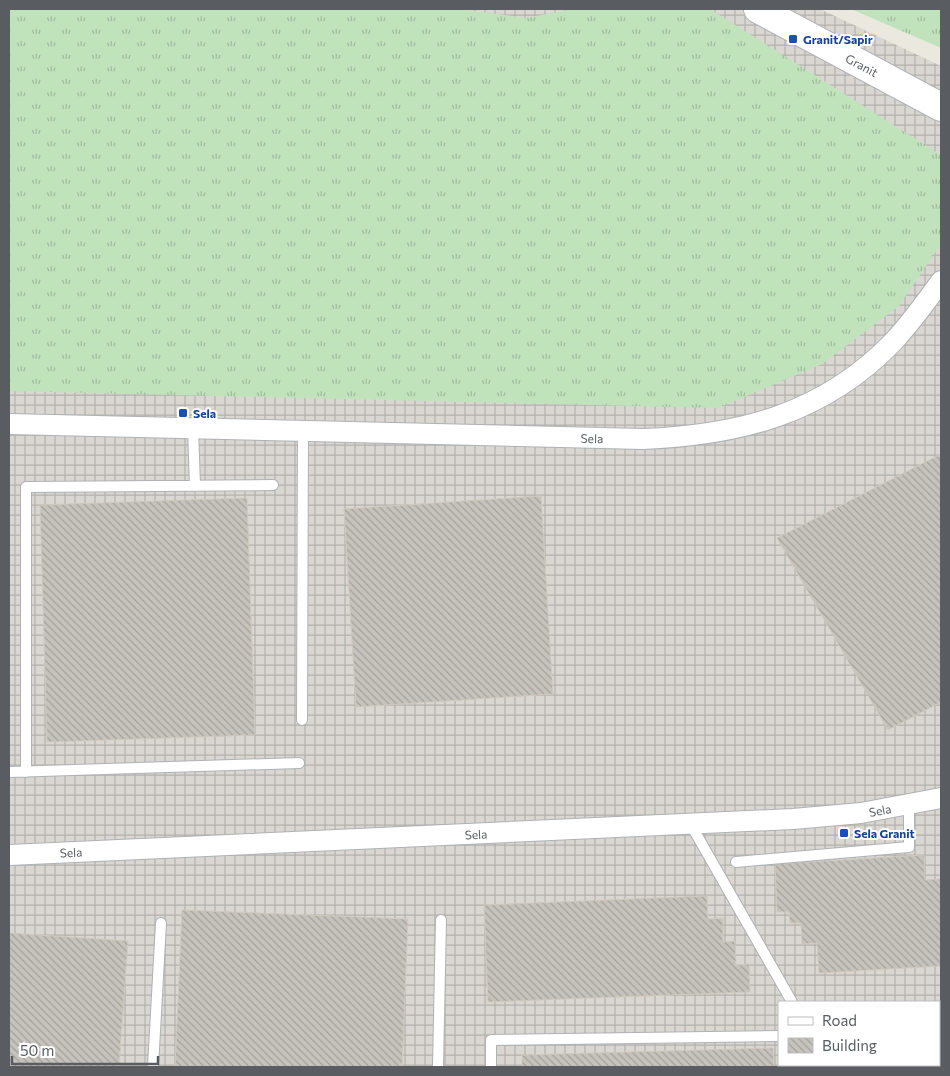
<svg xmlns="http://www.w3.org/2000/svg" width="950" height="1076" font-family="Commissioner,sans-serif">
  <defs>
    <pattern id="industrial-grid" width="8" height="8" patternUnits="userSpaceOnUse" patternTransform="scale(1.25)"><rect width="8" height="8" fill="#dad7d2"/><path d="M0 4h8M4 0v8" fill="none" stroke="#b4b2ae"/></pattern>
    <pattern id="grass-tufts" width="24" height="20" patternUnits="userSpaceOnUse" patternTransform="scale(1.25)"><rect width="24" height="20" fill="#c0e3bc"/><path d="M3 7l-1-3M5 7V3M7 7l1-3M15 17l-1-3M17 17v-4M19 17l1-3" fill="none" stroke="#9fbb9c"/></pattern>
    <pattern id="building-back-hatch" width="6" height="6" patternUnits="userSpaceOnUse" patternTransform="scale(1.25)"><rect width="6" height="6" fill="#c6c3bd"/><path d="M-1 5l2 2M0 0l6 6M5-1l2 2" fill="none" stroke="#a4a29d"/></pattern>
  </defs>
  <rect width="100%" height="100%" fill="#ebe8e0"/>
  <!-- industrial -->
  <path fill="url(#industrial-grid)" fill-rule="evenodd" d="M9 9H820L941 66V1067H9ZM779 1002H939V1065H779Z"/>
  <!-- grass -->
  <path fill="url(#grass-tufts)" d="M9 9H459L526 18 573 9H710L941 155V244L899 306 822 364 718 408 9 391Z
    M851 9H941V48Z"/>
  <!-- building -->
  <path fill="url(#building-back-hatch)" stroke="#d0c9be" d="M941 454V702L888 730 777 538Z
    M541 496 553 694 356 707 344 509Z
    M247 498 255 735 47 742 40 505Z
    M924 855 925 880 941 879V966L819 973 817 943 802 944 801 923H790L789 912H777L775 864Z
    M707 896 708 919 723 918V942L735 941 736 965 749 964 750 992 488 1002 484 905Z
    M182 910 408 919 402 1067H175Z
    M9 933 128 941 119 1067H9Z
    M939 1029H941V1067H825V1065H939Z
    M773 1048 774 1067H522V1055Z"/>
  <g fill="none" stroke-linecap="round" stroke-linejoin="round">
    <!-- lane casing -->
    <g stroke="#aeb2b6" stroke-width="12">
      <path id="lane" d="M193 428 195 486
        M302 720 303 431
        M9 772 299 763
        M26 772V487L273 485
        M691 825 792 1002
        M736 862 909 847V805
        M939 1012H941
        M153 1067 161 923
        M438 1067 441 920
        M491 1067V1040L779 1036
        M800 1067V1065"/>
    </g>
    <!-- street casing -->
    <g stroke="#aeb2b6" stroke-width="22">
      <path id="street" d="M9 424 643 439C740 435 824 414 894 341 911 322 926 302 941 281
        M9 855 793 819 861 813 941 798"/>
    </g>
    <!-- secondary casing -->
    <g stroke="#b0b4b8" stroke-width="30">
      <path id="secondary" d="M758 9 941 107"/>
    </g>
    <!-- lane -->
    <use href="#lane" stroke="#fff" stroke-width="10"/>
    <!-- street -->
    <use href="#street" stroke="#fff" stroke-width="20"/>
    <!-- secondary -->
    <use href="#secondary" stroke="#fff" stroke-width="28"/>
  </g>
  <!-- markers -->
  <g fill="#1a4fb4" stroke="#fff" stroke-width="2">
    <rect x="788" y="34" width="10" height="10" rx="2.5"/>
    <rect x="178" y="408" width="10" height="10" rx="2.5"/>
    <rect x="839" y="828" width="10" height="10" rx="2.5"/>
  </g>
  <g text-anchor="middle" dominant-baseline="central" stroke-width="4" stroke-linejoin="round" paint-order="stroke">
    <!-- transit labels -->
    <g font-size="12" font-weight="bold" fill="#164399" stroke="#fff" text-anchor="start">
      <text x="803" y="39">Granit/Sapir</text>
      <text x="193" y="413">Sela</text>
      <text x="854" y="833">Sela Granit</text>
    </g>
    <!-- street labels -->
    <g font-size="12" fill="#595d61" stroke="#fff">
      <text transform="translate(862 65) rotate(28)">Granit</text>
      <text transform="translate(592 438) rotate(1)">Sela</text>
      <text transform="translate(880 810) rotate(-10)">Sela</text>
      <text transform="translate(476 834) rotate(-3)">Sela</text>
      <text transform="translate(71 852) rotate(-3)">Sela</text>
    </g>
  </g>
  <!-- border -->
  <rect width="950" height="1076" fill="none" stroke="#595d61" stroke-width="20"/>
  <!-- legend -->
  <rect x="778" y="1001" width="162" height="65" fill="#ffffff" stroke="#bdbec0"/>
  <rect x="788" y="1017" width="25" height="8" fill="#ffffff" stroke="#bdbec0"/>
  <text x="822" y="1026" font-size="15" fill="#595d61">Road</text>
  <rect x="788" y="1038" width="25" height="15" fill="url(#building-back-hatch)" stroke="#bdbec0"/>
  <text x="822" y="1051" font-size="15" fill="#595d61">Building</text>
  <!-- scale -->
  <path d="M12 1056v8h146v-8" fill="none" stroke="#595d61" stroke-width="2.5"/>
  <text x="20" y="1056" font-size="15" fill="#595d61" stroke="#ffffff" stroke-width="4" paint-order="stroke">50 m</text>
</svg>
